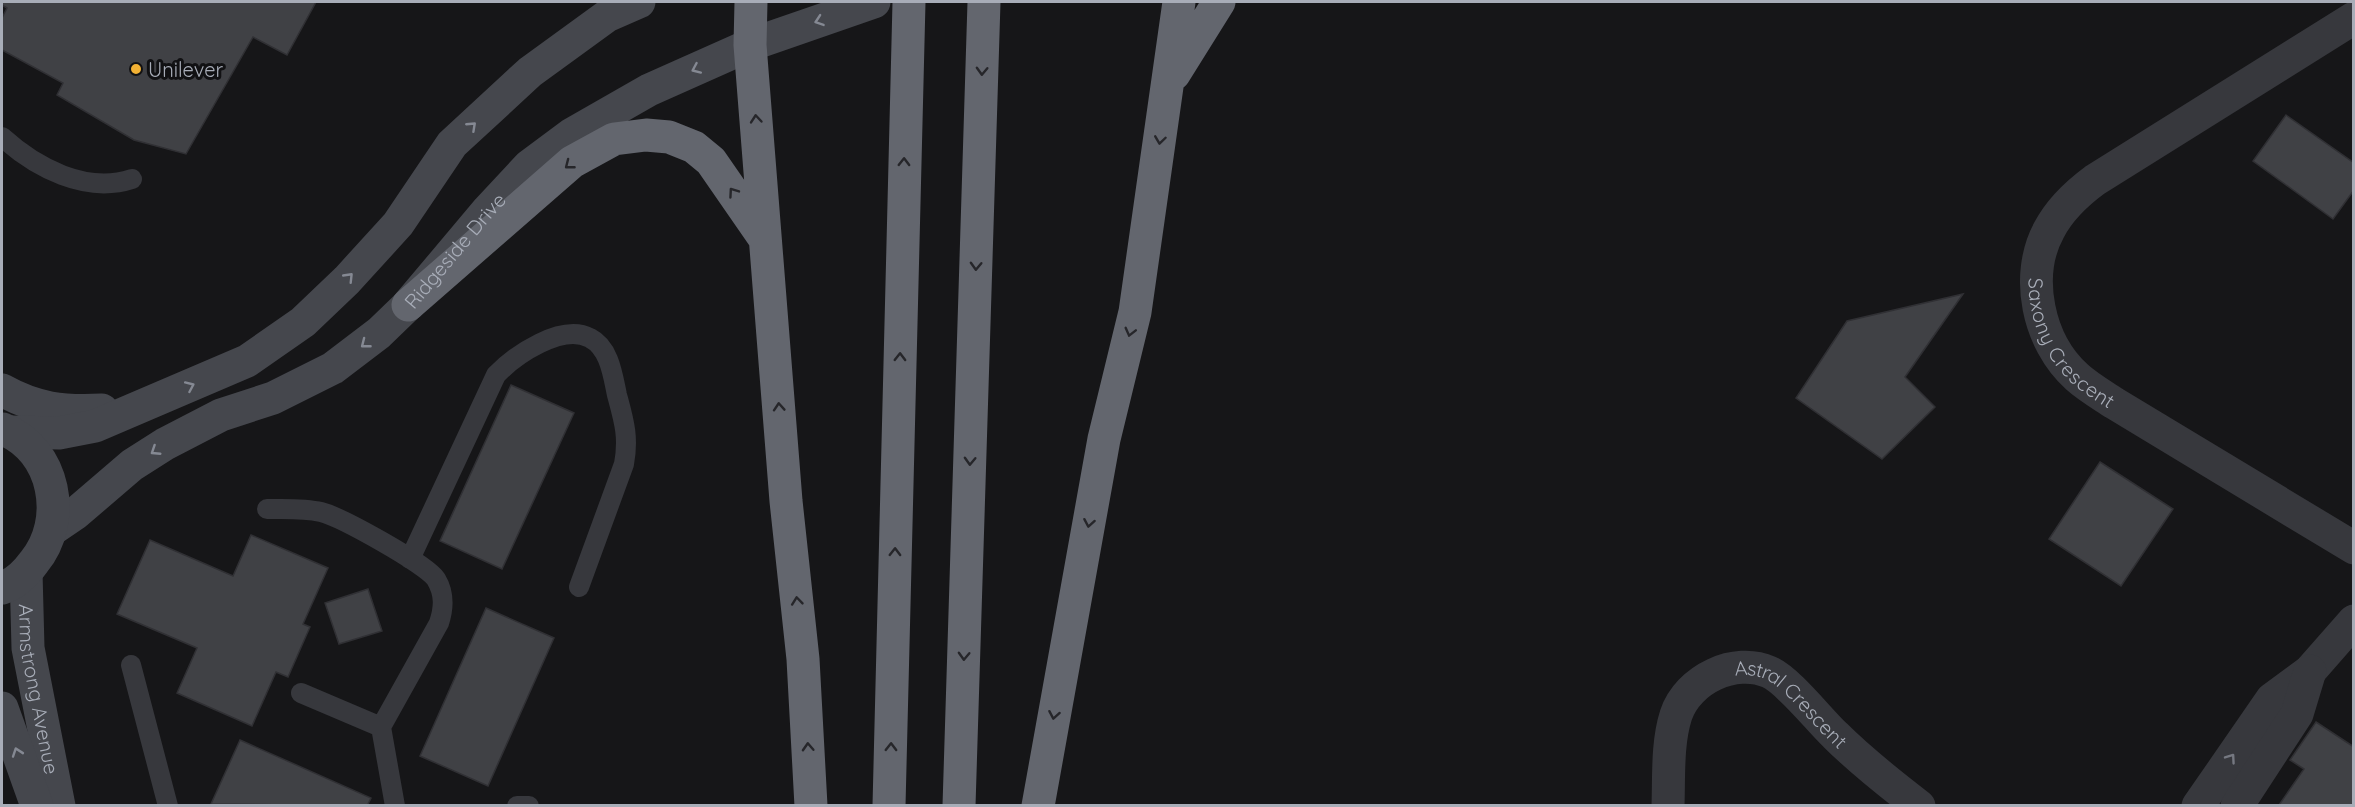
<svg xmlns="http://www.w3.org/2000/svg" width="2355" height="807" font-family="Quicksand,sans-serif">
  <rect width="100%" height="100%" fill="#161618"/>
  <!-- building -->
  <path fill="#404145" stroke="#303034" stroke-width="1.5" d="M2 2H316L287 55 253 37 186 154 134 140 57 95 63 83 2 50V18L7 8 2 5Z
    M2286 115 2354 163V190L2333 219 2253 161Z
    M1963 294 1905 377 1935 407 1882 459 1796 398 1847 321Z
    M511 385 574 413 502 569 440 541Z
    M2100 462 2173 509 2121 586 2049 539Z
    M251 535 328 568 303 624 310 627 288 677 276 672 252 726 177 693 197 648 117 614 150 540 233 576Z
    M368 589 382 631 339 644 325 603Z
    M486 608 554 638 488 786 420 756Z
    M2316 722 2354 747V806L2279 805 2304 769 2290 760Z
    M240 740 371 798 367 806 211 804Z"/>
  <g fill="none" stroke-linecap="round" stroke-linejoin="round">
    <!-- lane -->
    <path stroke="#37383d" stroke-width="20" d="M2 137C36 168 86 194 132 179
      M267 509C285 509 304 508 321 512 341 517 426 564 436 579 445 594 444 608 439 623L381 727 395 806
      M410 559 496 375C515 355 562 323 590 338 610 348 613 377 617 395 624 421 629 437 624 464L579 587
      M131 665 168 806
      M301 693 381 727
      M517 806H529"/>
    <!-- street -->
    <g stroke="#37383d" stroke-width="33">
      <path id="s1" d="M2354 18 2095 180C2076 194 2060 209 2049 230 2024 276 2038 342 2077 377 2088 387 2102 395 2114 403L2354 548"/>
      <path id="s2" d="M1668 806C1669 776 1667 743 1676 715 1688 679 1735 657 1769 672 1788 680 1819 720 1835 735 1861 761 1889 783 1919 806"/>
      <path d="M2198 806 2272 699 2310 671 2354 621"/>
      <path d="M2237 806 2297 714 2310 671"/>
    </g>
    <!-- secondary -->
    <g stroke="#45474d" stroke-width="33">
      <path d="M2 390C36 409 63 412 102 410"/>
      <path d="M12 432 59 433 95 426 247 361 303 322 347 280 398 224 452 144 530 72 607 16 639 2"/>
      <path id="s3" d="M51 530 76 513 132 465 165 444 221 415 273 398 333 368 379 333 408 305 488 210 529 166 572 134 649 90 750 45 874 2"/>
      <path id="s4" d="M26 572 28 648 59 806"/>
      <path d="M2 588C14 584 26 573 34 562 68 521 56 450 3 429"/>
      <path d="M2 708 37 806"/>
    </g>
    <!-- highway -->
    <path stroke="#63666e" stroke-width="33" d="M751 2 750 45 786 501 803 659 811 806
      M1174 74 1219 2
      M408 305 572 162 614 139 646 135 669 137 694 147 711 161 765 239
      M889 806 909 2
      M959 806 984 2
      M1038 806 1104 439 1135 312 1179 2"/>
  </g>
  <!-- one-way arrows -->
  <defs><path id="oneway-chevron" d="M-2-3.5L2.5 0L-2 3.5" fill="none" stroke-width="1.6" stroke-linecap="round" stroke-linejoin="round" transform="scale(1.5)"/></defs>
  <g stroke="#858993">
    <use href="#oneway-chevron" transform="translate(819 21) rotate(161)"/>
    <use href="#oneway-chevron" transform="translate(696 69) rotate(156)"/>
    <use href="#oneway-chevron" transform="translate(472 126) rotate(-43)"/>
    <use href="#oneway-chevron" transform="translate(349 277) rotate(-46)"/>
    <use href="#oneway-chevron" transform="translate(365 344) rotate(142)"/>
    <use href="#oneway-chevron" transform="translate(190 386) rotate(-24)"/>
    <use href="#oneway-chevron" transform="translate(155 451) rotate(147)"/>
    <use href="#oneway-chevron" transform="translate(17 752) rotate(-109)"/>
  </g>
  <g stroke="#26262a">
    <use href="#oneway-chevron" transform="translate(982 71) rotate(92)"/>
    <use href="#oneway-chevron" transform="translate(756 119) rotate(-95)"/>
    <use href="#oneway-chevron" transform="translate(1160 140) rotate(98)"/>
    <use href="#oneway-chevron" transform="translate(904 162) rotate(-89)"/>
    <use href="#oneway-chevron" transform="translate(569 165) rotate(142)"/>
    <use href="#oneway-chevron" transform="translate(733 192) rotate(-125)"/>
    <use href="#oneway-chevron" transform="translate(976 266) rotate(92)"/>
    <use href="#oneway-chevron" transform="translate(1130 332) rotate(104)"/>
    <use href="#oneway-chevron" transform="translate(900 357) rotate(-89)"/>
    <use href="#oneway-chevron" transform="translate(779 407) rotate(-94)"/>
    <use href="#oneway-chevron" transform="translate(970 461) rotate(92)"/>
    <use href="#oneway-chevron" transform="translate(1089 523) rotate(100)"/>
    <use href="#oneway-chevron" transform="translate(895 552) rotate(-89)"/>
    <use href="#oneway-chevron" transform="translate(797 601) rotate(-96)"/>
    <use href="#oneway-chevron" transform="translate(964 656) rotate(92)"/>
    <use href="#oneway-chevron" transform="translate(1054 715) rotate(100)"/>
    <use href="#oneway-chevron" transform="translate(808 747) rotate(-93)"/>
    <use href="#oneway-chevron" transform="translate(891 747) rotate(-89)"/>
  </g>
  <use stroke="#757881" href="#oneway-chevron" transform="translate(2231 758) rotate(-55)"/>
  <!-- markers -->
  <circle fill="#f2b134" stroke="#111113" stroke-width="2" cx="136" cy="69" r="6"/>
  <g text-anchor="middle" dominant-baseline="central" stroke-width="6" stroke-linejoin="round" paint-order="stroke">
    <!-- poi labels -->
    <g font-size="20" fill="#a8adb8" stroke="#111113" text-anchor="start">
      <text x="148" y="69">Unilever</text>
    </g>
    <!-- street labels -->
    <g font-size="20" fill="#a8adb8" stroke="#111113">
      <text stroke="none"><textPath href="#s3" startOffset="498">Ridgeside Drive</textPath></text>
      <text stroke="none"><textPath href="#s1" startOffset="501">Saxony Crescent</textPath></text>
      <text stroke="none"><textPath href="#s4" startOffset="118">Armstrong Avenue</textPath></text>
      <text stroke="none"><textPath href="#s2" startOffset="240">Astral Crescent</textPath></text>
    </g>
  </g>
  <!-- border -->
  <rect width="2355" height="807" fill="none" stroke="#a8adb8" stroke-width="6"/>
</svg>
